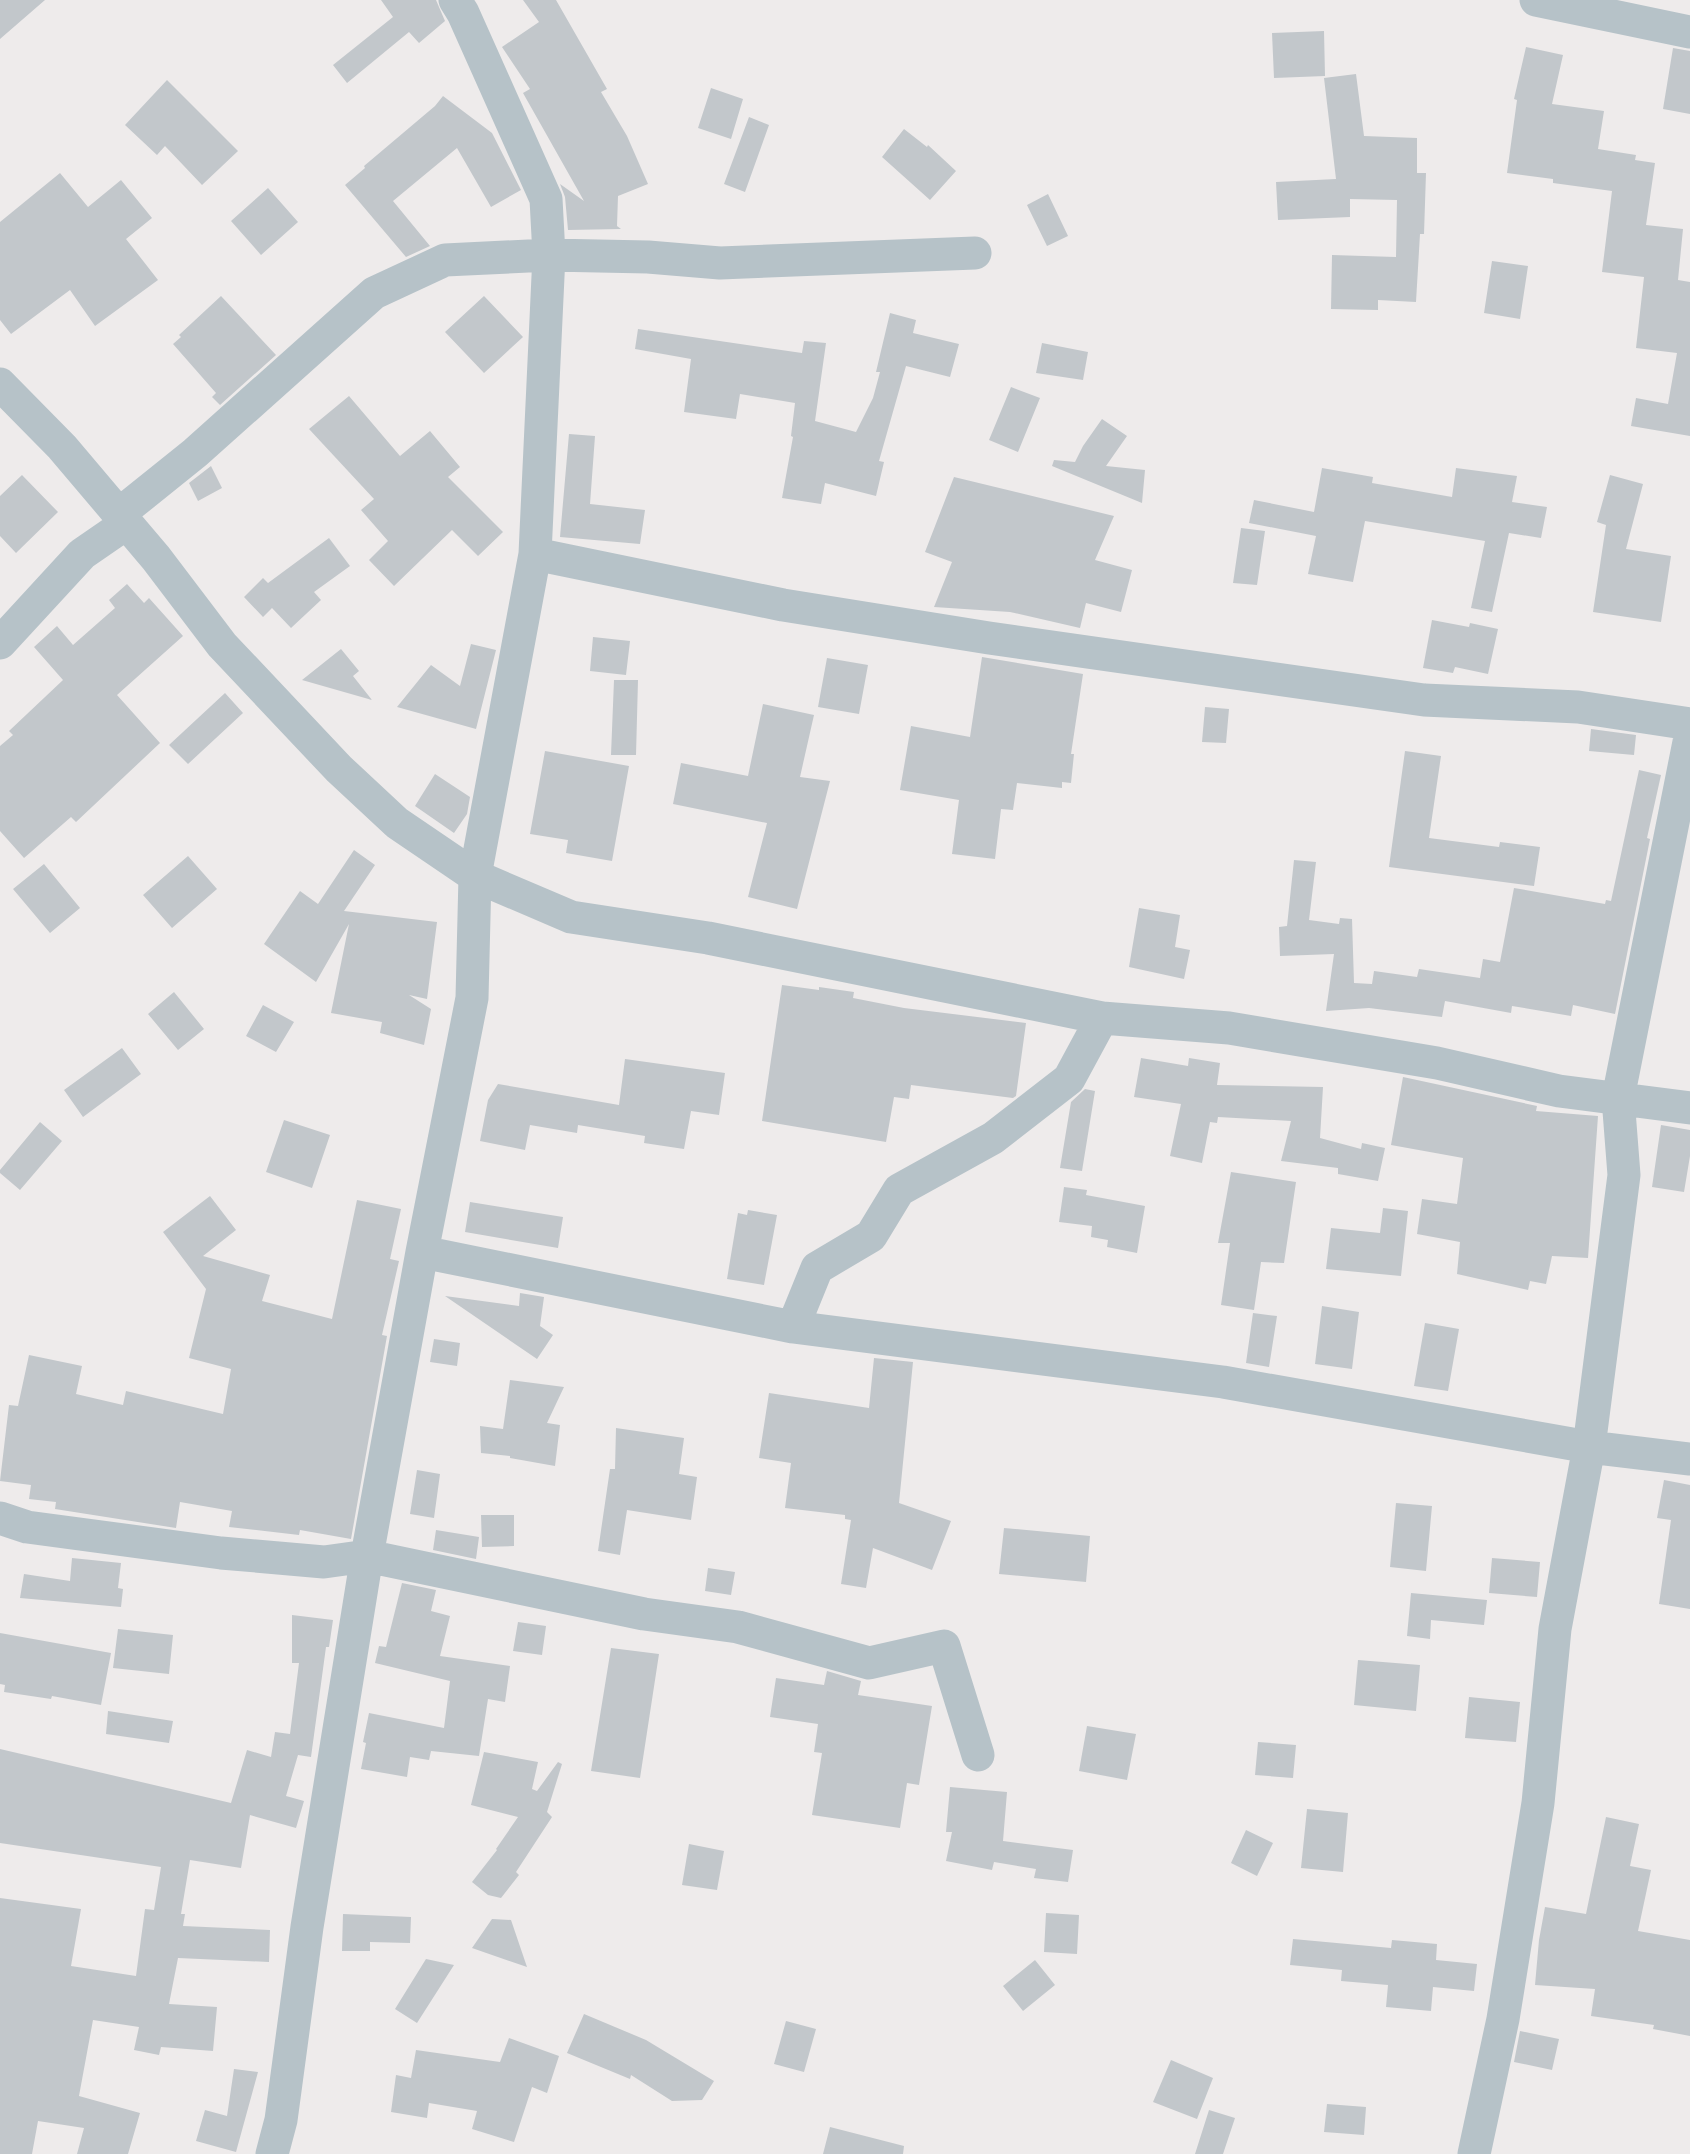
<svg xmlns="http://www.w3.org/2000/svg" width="1690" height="2154" font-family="Cabin,sans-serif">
  <rect width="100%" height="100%" fill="#eeebeb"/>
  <!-- building -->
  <path fill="#c2c7cb" d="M0 0H45L0 39Z
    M381 0H436L445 21 419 43 409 32 347 83 333 65 393 17Z
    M523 0H556L607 89 601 92 627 136 648 184 618 196 617 226 621 229 568 230 565 197 560 184 584 201 523 93 530 89 502 47 539 22Z
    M1324 31 1325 76 1274 78 1272 33Z
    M1526 47 1563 55 1552 104 1604 111 1598 149 1636 155 1635 160 1655 163 1646 225 1683 229 1678 280 1690 282V436L1631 426 1636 398 1668 404 1677 353 1636 348 1644 277 1602 272 1612 191 1553 183V179L1507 173 1517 100 1514 99Z
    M1673 48 1690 51V114L1663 109Z
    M1356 74 1364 136 1417 138V173H1426L1424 234H1420L1416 302 1378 300V310L1331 309 1332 255 1396 257 1397 200 1350 199V217L1278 220 1276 182 1336 179 1324 78Z
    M167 80 238 151 202 185 165 146 157 155 125 125Z
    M711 88 743 99 731 139 698 128Z
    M443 96 492 133 521 190 491 207 457 148 393 201 430 246 406 257 345 185 365 168 364 166 435 106Z
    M749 117 769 125 745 192 724 184Z
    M904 129 927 147 928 145 956 171 930 200 882 157Z
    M60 173 88 207 121 180 152 218 126 239 158 280 95 326 70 290 11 334 0 320V222Z
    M268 188 298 222 261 255 231 221Z
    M1048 194 1068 236 1047 246 1027 205Z
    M1492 261 1528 266 1520 319 1484 313Z
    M221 296 276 355 220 405 212 397 216 393 173 344 181 337 179 335Z
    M484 296 523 337 484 373 445 332Z
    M890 313 916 320 913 333 959 344 950 377 906 366 879 461 884 462 876 496 825 483 821 504 782 498 793 437 791 436 795 403 740 394 736 419 684 412 691 359 635 349 638 329 802 353 804 341 826 343 815 421 856 432 873 398 880 372H876Z
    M1042 343 1088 352 1083 380 1036 373Z
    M1011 387 1040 398 1018 452 989 440Z
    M349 396 400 456 430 431 460 467 448 477 503 532 478 556 452 530 394 586 369 560 388 541 361 510 374 499 309 429Z
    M1102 419 1127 436 1106 466 1145 470 1142 503 1052 466 1054 460 1075 462 1083 446Z
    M569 434 595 436 590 504 645 510 640 544 560 537Z
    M211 466 222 488 198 501 189 483Z
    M1322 468 1373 477 1372 483 1452 497 1456 468 1517 476 1512 502 1547 507 1541 538 1509 533 1492 612 1471 608 1485 541 1365 521 1353 582 1308 574 1316 536 1249 523 1254 500 1314 512Z
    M22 475 58 512 16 553 0 536V496Z
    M1610 475 1643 484 1626 549 1671 556 1661 622 1593 612 1606 525 1597 522Z
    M954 477 1114 516 1095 560 1132 570 1121 612 1086 603 1080 628 1010 612 934 607 952 562 925 552Z
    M1241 528 1265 531 1257 585 1233 583Z
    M329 538 350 566 314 592 321 600 291 628 272 608 263 617 244 597 263 578 268 583Z
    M127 584 144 603 149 598 183 636 117 695 160 743 76 822 71 817 24 858 0 831V746L13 735 9 731 63 680 34 647 57 626 73 645 115 608 109 600Z
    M1432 620 1469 627 1470 623 1498 629 1488 674 1455 667 1453 673 1423 668Z
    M593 637 630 641 626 675 590 671Z
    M471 644 496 650 476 729 397 707 431 665 460 686Z
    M341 649 359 671 353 676 372 700 302 680Z
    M982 657 1083 674 1071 754H1074L1071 783 1062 782V788L1017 783 1013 810 1001 809 995 859 952 854 959 800 900 790 911 726 970 737Z
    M827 658 868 665 859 714 818 707Z
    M614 680H638L636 755H611Z
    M225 693 243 713 188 764 169 745Z
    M763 704 814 715 800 777 830 781 797 909 748 897 767 823 673 804 681 763 748 776Z
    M1205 707 1229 709 1226 743 1202 742Z
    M1591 729 1636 735 1634 755 1589 751Z
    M545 751 629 766 612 861 566 853 568 840 530 834Z
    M1405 751 1441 756 1429 838 1499 847 1500 842 1540 847 1534 886 1389 867Z
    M1639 770 1661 775 1647 838 1650 839 1615 1014 1573 1005 1571 1016 1512 1006 1511 1013 1445 1001 1442 1017 1369 1008 1326 1011 1334 954 1280 956 1279 927 1287 926 1294 860 1316 862 1309 920 1339 924 1340 918 1352 919 1354 983 1372 984 1374 971 1417 977 1419 969 1480 978 1483 959 1500 962 1514 888 1605 904 1606 900 1611 901Z
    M435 774 470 797 467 814 454 833 415 806Z
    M354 850 375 865 344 911 437 922 427 999 409 995 431 1009 424 1045 380 1033 382 1022 331 1013 349 924 316 982 264 944 300 891 318 904Z
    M188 856 217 889 172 928 143 895Z
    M44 864 80 908 50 933 13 889Z
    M1139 908 1180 915 1175 947 1190 950 1184 979 1129 967Z
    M782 985 819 990V987L854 992 853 998 904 1008 1026 1023 1016 1096 1013 1098 911 1085 909 1099 894 1097 886 1142 762 1121Z
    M174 992 204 1029 178 1050 148 1014Z
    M263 1005 294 1022 276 1052 246 1036Z
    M122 1048 141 1074 83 1117 64 1090Z
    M1141 1058 1188 1066 1189 1058 1220 1063 1217 1085 1323 1087 1320 1138 1361 1149 1362 1143 1385 1148 1378 1181 1338 1174V1168L1281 1161 1291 1121 1218 1117 1217 1123 1210 1122 1202 1163 1170 1156 1181 1104 1134 1097Z
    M625 1059 725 1073 719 1115 691 1111 684 1149 644 1143 645 1136 578 1125 577 1133 530 1125 525 1150 480 1141 488 1100 498 1084 619 1105Z
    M1403 1077 1537 1106 1536 1111 1598 1116 1588 1258 1552 1256 1546 1284 1530 1281 1528 1290 1457 1274 1460 1242 1417 1234 1422 1199 1457 1204 1463 1158 1391 1145Z
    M1085 1089 1095 1091 1082 1171 1060 1168 1071 1102Z
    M284 1120 330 1135 312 1188 266 1172Z
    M40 1122 62 1141 20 1190 0 1173V1170Z
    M1661 1125 1690 1130V1156L1684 1192 1652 1187Z
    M1231 1172 1296 1182 1284 1263 1261 1262 1254 1310 1221 1305 1230 1243H1218Z
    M1064 1187 1087 1190 1086 1195 1145 1206 1137 1253 1107 1247 1108 1240 1091 1237 1092 1226 1059 1222Z
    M210 1196 236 1230 203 1256 270 1275 262 1301 332 1319 357 1200 401 1209 390 1259 399 1261 382 1335 387 1336 351 1539 300 1530 299 1535 229 1527 232 1511 180 1502 176 1528 55 1509 56 1502 29 1499 31 1485 0 1481 9 1405 18 1406 29 1355 82 1366 76 1394 123 1405 126 1391 223 1414 231 1369 189 1358 206 1289 163 1232Z
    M470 1202 563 1217 558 1248 465 1232Z
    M1383 1208 1408 1211 1401 1276 1326 1269 1331 1228 1380 1233Z
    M748 1210 777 1215 764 1285 727 1279 738 1213 747 1215Z
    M520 1293 544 1297 540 1326 553 1335 537 1359 445 1296 519 1306Z
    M1322 1306 1359 1312 1352 1369 1315 1364Z
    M1253 1313 1277 1316 1269 1367 1246 1363Z
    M1425 1323 1459 1329 1448 1391 1414 1386Z
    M434 1339 460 1343 457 1366 430 1362Z
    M874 1358 913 1362 899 1503 951 1521 932 1570 873 1548 866 1588 841 1584 851 1520 845 1519V1515L785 1508 791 1463 759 1458 769 1393 869 1408Z
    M510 1380 564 1387 547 1423 560 1425 555 1466 510 1458V1456L481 1453 480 1426 503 1429Z
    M616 1428 684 1438 679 1474 697 1477 691 1520 627 1510 620 1555 598 1551 610 1469H615Z
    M417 1470 440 1474 434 1518 410 1514Z
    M1664 1480 1690 1485V1609L1659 1604 1671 1520 1657 1518Z
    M1396 1503 1432 1506 1426 1571 1390 1567Z
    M481 1515H514V1546L482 1547Z
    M1004 1528 1090 1536 1086 1582 999 1574Z
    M436 1530 479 1537 476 1559 433 1550Z
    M72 1558 121 1563 118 1588 123 1589 121 1607 20 1598 24 1574 70 1581Z
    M1492 1558 1540 1562 1537 1597 1489 1593Z
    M708 1568 735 1572 731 1595 705 1591Z
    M402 1583 436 1590 431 1611 450 1616 440 1656 510 1666 505 1702 488 1699 479 1756 431 1751 429 1760 410 1757 407 1777 361 1769 366 1743 363 1742 369 1713 444 1728 450 1681 375 1663 379 1646 386 1647Z
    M1411 1593 1487 1600 1484 1625 1431 1620 1430 1639 1407 1636Z
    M292 1615 333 1620 329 1647H326L311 1757 298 1755 286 1796 304 1801 296 1828 250 1815 241 1868 190 1860 181 1914H185L183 1926 270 1930 269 1962 178 1958 169 2004 217 2007 213 2051 161 2047 159 2055 134 2050 139 2027 93 2020 79 2096 140 2113 128 2154H77L84 2128 38 2121 32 2154H0V1898L81 1909 71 1966 136 1976 145 1909 154 1910 161 1867 0 1843V1749L231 1803 247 1750 271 1757 275 1732 290 1734 299 1663H292Z
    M518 1622 546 1626 542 1655 513 1651Z
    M118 1629 173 1635 169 1674 113 1668Z
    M0 1633 111 1653 101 1705 52 1696 51 1699 4 1692 5 1685 0 1684Z
    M611 1648 659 1654 640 1778 591 1771Z
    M1358 1660 1420 1665 1416 1711 1354 1705Z
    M827 1671 861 1681 858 1695 932 1706 919 1785 907 1783 900 1828 812 1815 822 1753 814 1752 818 1724 770 1717 776 1678 824 1685Z
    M1469 1697 1520 1702 1516 1742 1465 1738Z
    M108 1711 173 1721 169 1743 106 1734Z
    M1087 1726 1136 1734 1127 1780 1079 1771Z
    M1258 1742 1296 1745 1293 1778 1255 1775Z
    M484 1752 538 1762 532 1789 537 1791 558 1762 562 1764 547 1812 552 1817 516 1872 519 1875 501 1898 488 1895 472 1882 497 1850 496 1849 518 1817 471 1805Z
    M950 1787 1007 1792 1003 1841 1073 1850 1068 1882 1034 1878 1036 1869 994 1862 992 1870 946 1861 952 1832H946Z
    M1307 1809 1348 1813 1343 1872 1301 1868Z
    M1606 1817 1639 1824 1630 1866 1651 1870 1638 1931 1690 1940V2036L1653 2029 1654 2025 1591 2016 1595 1989 1535 1985 1539 1940 1545 1907 1586 1914Z
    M1246 1830 1273 1843 1257 1876 1231 1863Z
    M689 1844 724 1851 717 1890 682 1885Z
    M1046 1913 1079 1915 1077 1954 1044 1952Z
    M343 1914 411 1917 410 1943 370 1942V1951H342Z
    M492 1919 511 1920 527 1967 472 1948Z
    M1293 1939 1391 1948 1392 1940 1437 1944 1436 1960 1477 1964 1474 1991 1433 1987 1431 2011 1386 2007 1388 1985 1341 1981 1342 1970 1290 1965Z
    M426 1959 454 1965 417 2023 395 2009Z
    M1035 1960 1055 1985 1023 2011 1003 1986Z
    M584 2014 646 2040 714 2081 702 2100 672 2101 631 2075 630 2079 567 2053Z
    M786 2021 816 2029 804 2072 774 2064Z
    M1520 2031 1559 2039 1552 2070 1514 2062Z
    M509 2038 559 2056 547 2093 532 2087 514 2142 472 2129 477 2111 429 2103 427 2118 391 2112 396 2075 411 2078 416 2050 500 2062Z
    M1171 2060 1213 2078 1197 2119 1153 2102Z
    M234 2069 258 2072 236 2152 196 2141 205 2110 227 2116Z
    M1327 2104 1366 2107 1364 2135 1324 2132Z
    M1209 2110 1235 2118 1223 2154H1195Z
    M830 2127 904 2146 903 2154H823Z"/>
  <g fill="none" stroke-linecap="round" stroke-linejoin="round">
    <!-- street -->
    <path stroke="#b6c2c8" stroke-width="33" d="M1536 0 1690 32
      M0 384 62 447 156 558 222 645 339 769 397 823 475 876 571 917 708 938 1102 1018 1229 1028 1437 1063 1559 1091 1690 1108
      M119 514 195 453 374 293 445 260 549 255 648 257 720 263 975 253
      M535 554 783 605 989 638 1424 700 1578 707 1690 724
      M0 643 82 554 127 523
      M422 1252 793 1327 1223 1382 1589 1447 1690 1459
      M793 1327 817 1268 871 1236 899 1190 993 1138 1069 1079 1102 1018
      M0 1518 27 1527 221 1553 324 1562 367 1556 644 1614 738 1627 869 1663 944 1646 978 1755
      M272 2154 281 2120 307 1927 367 1556 422 1252 472 998 475 876 535 554 549 255 546 199 463 13 455 0
      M1474 2154 1503 2019 1538 1803 1555 1629 1589 1447 1624 1175 1618 1098 1690 737"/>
  </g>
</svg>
